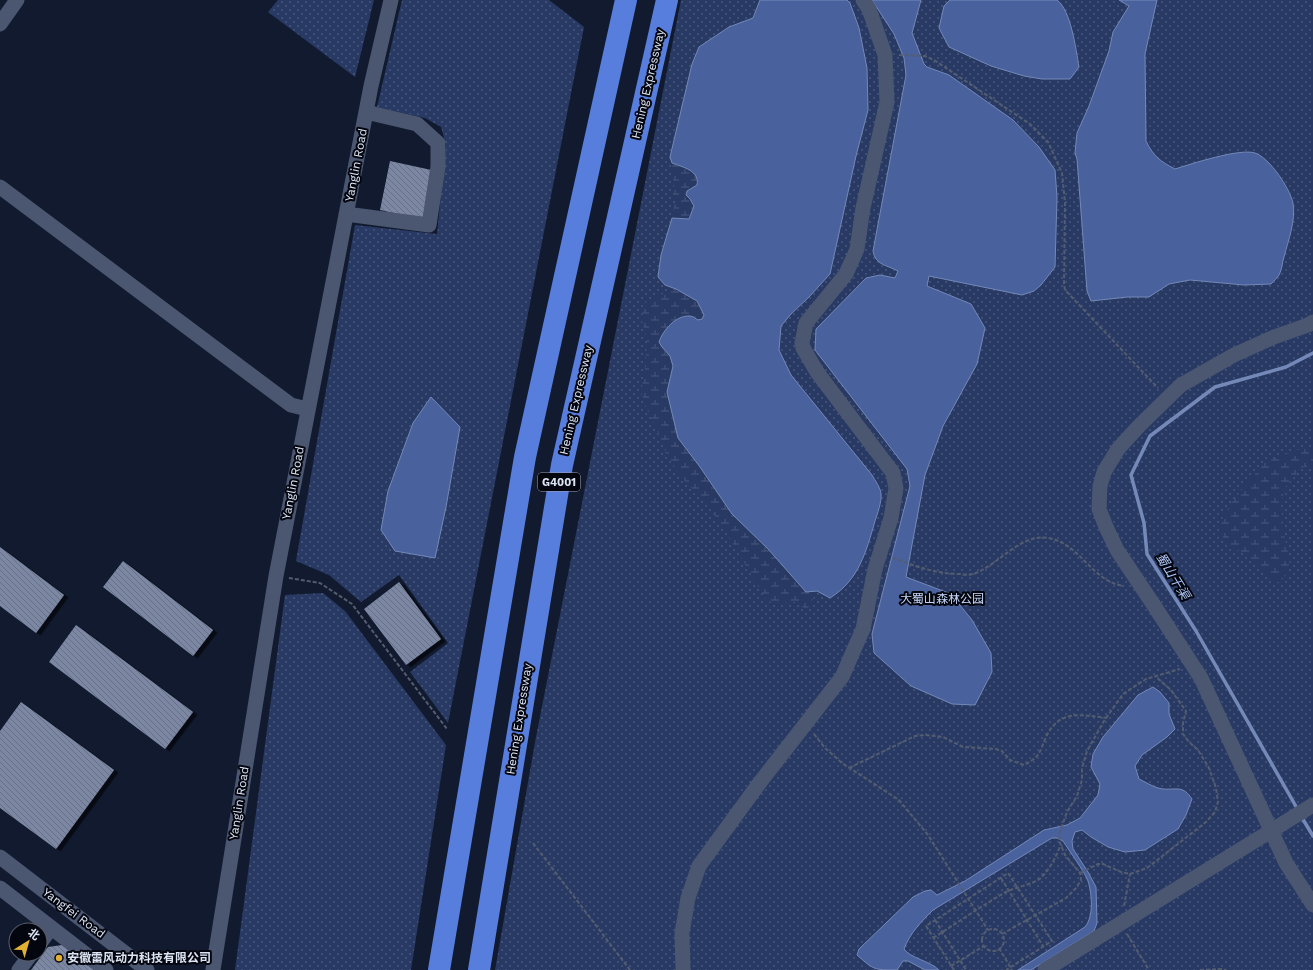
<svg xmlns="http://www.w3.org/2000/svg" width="1313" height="970" font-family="'Work Sans','Noto Sans SC',sans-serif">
  <defs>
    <pattern id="grass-dots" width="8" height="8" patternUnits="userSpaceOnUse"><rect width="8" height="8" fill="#283a64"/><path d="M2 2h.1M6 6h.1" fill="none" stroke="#47567b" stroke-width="1.8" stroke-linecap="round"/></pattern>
    <pattern id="wetland-marsh" width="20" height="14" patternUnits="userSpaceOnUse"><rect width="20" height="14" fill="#283a64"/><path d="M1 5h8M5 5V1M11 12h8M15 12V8" fill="none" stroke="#47567b"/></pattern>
    <pattern id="building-back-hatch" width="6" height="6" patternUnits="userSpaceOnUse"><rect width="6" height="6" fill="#7b88a3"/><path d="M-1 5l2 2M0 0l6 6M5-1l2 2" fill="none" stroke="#677084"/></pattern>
    <filter id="shadow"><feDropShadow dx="4.5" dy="2.5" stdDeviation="0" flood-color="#0009"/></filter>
  </defs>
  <rect width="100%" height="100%" fill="#111a2f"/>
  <!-- grass -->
  <path fill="url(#grass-dots)" d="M278 0H374L355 77 268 12Z
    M402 0H549L584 27 448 723 410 672 448 643 399 575 361 602 329 575 296 561 355 225 437 234 446 145 441 127 425 118 377 107Z
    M681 0H1313V970H495L536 737Z
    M323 593 345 611 446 745 411 970H235L285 595Z"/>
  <!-- wetland -->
  <path fill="url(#wetland-marsh)" d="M672 163C683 167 700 171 697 185L692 188 690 199 694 206 689 219 672 218 675 202Z
    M676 289 697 301 704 315 702 319 698 320 662 347 670 356 673 366 667 392 678 438 700 467 732 514 768 549 784 567 817 591 807 610 795 602 772 603 765 598 729 537 711 510 684 480 667 456 656 427 648 412 641 392 645 371 647 339 642 321 643 308 646 302 655 297Z
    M1313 448V463L1302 468 1286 486 1281 503 1283 531 1290 560 1287 574 1279 582H1271L1259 565 1241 552 1227 544 1220 532 1222 519 1231 503 1265 462 1300 449Z"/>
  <!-- water -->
  <path fill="#49629e" stroke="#7589b8" d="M760 0H847L850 3 859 28 867 68 868 110 856 156 830 274 809 297 791 314 781 326 779 350 791 375 872 475C875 480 881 489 881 494 882 501 877 515 875 521 866 552 859 580 830 598L817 591 806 592 768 549 732 514 700 467 678 438 667 392 673 366 670 356 662 347 659 342C663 330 676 315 690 316 693 316 696 319 698 320L702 319 704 315 697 301 676 289 665 285 658 277 661 255 672 218 689 219 694 206 690 199 686 195 687 191 697 185C700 171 683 167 672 163L670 157 692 64 699 47 729 27 753 18Z
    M872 0H921L912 33 924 64 927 67 949 75 1013 120 1039 147 1055 170 1057 197 1055 267 1041 285 1034 291 1022 295 929 276 927 286 971 304 985 328 977 364 943 426 925 475 906 577 951 594 972 620 991 653 992 672 975 705 952 704 911 686 874 653 872 634 910 486 907 469 815 350 816 329 866 278 880 275 895 278 898 271C887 265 875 265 873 251L906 75 904 58 894 34Z
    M950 0H1057C1071 10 1076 50 1079 67L1070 79H1042L1024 76 991 66 949 47 939 28 944 6Z
    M1119 0H1157L1145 54 1146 141C1154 157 1160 161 1175 169 1191 164 1240 148 1255 153 1270 158 1290 189 1293 203 1296 221 1288 241 1284 257 1282 263 1282 270 1279 275 1277 278 1274 281 1271 284L1244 285 1190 280 1169 284 1149 297H1128L1091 301 1087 291 1077 159 1075 153 1077 133 1089 106 1109 51 1113 32 1129 6Z
    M431 397 460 427 446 507 435 558 395 551 381 530 388 491 413 423Z
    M1153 687 1160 692 1169 703V714L1175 729 1167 737 1142 755 1135 766 1139 779C1147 783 1155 788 1163 789 1177 790 1183 785 1192 799L1186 815 1178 829 1145 850 1125 852 1108 847 1091 837 1082 830 1075 832 1072 841 1073 849 1088 872 1096 887 1097 923 1094 931 1031 970H1018L1085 927C1094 916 1092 894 1088 881 1084 871 1070 852 1063 841L1057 838H1052L933 910C921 922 910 933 904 949 910 958 930 961 939 970H925L908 961H903L897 970C874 970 874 970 857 955L859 949 913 897 925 891 931 890 937 895 965 881 1044 830 1067 825 1080 818 1098 795 1100 784 1091 767 1093 754 1103 737 1138 695Z"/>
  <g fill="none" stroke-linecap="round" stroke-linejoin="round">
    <!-- stream -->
    <path stroke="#7589b8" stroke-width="3.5" d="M1298 810 1196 631 1147 554 1144 523 1131 475 1150 436 1215 387 1286 367 1313 353
      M1301 816 1313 836"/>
  </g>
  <!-- building -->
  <path fill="url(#building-back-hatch)" filter="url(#shadow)" d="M390 161 436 171 426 220 380 210Z
    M0 547 64 595 36 633 0 606Z
    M123 561 213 630 193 656 103 587Z
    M399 582 441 639 406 665 364 609Z
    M76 625 193 712 165 749 49 662Z
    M21 702 114 770 56 849 0 808V731Z
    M62 945 94 970H31L48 947Z"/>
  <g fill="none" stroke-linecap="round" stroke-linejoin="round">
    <!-- path -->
    <path stroke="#545d70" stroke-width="2" stroke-dasharray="4 2" stroke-linecap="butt" d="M899 55 925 56 934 60 1030 124 1048 142 1062 173 1065 203 1064 284 1065 290 1158 388
      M893 558C915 566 936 574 960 574 964 575 969 575 973 574 998 566 1020 533 1048 538 1080 543 1092 582 1124 586
      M289 578 320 583 352 604 447 729
      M814 734 825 748 842 763 899 800 928 835 988 930
      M849 768 915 736 926 735 943 737 963 747 996 749 1002 751 1010 760 1024 765C1041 756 1039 753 1046 737 1059 709 1081 715 1107 718
      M533 843 630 970
      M1080 873 1098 864H1103L1121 872 1130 874 1147 868 1206 822 1215 812 1218 802 1216 788 1209 768 1198 750 1189 742 1183 734V723L1186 711 1171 690 1155 676
      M1001 878 1043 946
      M1124 906 1130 874
      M935 920 966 970
      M982 940a11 11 0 1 1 22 0a11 11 0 1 1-22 0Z
      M1002 934 1066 898 1076 888 1081 880 1080 873 1065 855 1060 843 1059 834 1067 812 1077 796 1082 780V768L1087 751 1104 721 1123 694 1146 679 1180 669
      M1127 934 1149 970
      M933 938C957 923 980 907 1004 893 1015 887 1030 885 1038 880 1047 874 1057 856 1060 846
      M999 948 1012 970
      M951 966 984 946
      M954 970 926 926 1008 873 1052 941 1006 970
      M1200 970 1220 969 1226 970"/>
    <!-- minor -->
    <path stroke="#4b5670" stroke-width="15" d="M0 24 17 0
      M0 187 291 405 307 409
      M346 214 429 225 438 167V143L417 124 366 112
      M1313 322 1308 325 1274 337 1234 355 1181 385 1139 426 1118 449 1104 472 1100 486 1099 509 1106 527 1117 550 1155 607 1201 678 1286 863 1313 905
      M0 857 147 970
      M0 888 106 970
      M40 943 51 928
      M19 970 31 954
      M213 970 276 576 371 86 391 0
      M683 970 682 933 688 898 699 866 761 781 842 677 863 629 875 569 891 518 896 488 893 473 817 372 803 348 802 343 806 323 846 274 857 249 863 208 887 102 885 55 869 9 863 0
      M1045 970 1313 805"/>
    <!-- highway -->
    <path stroke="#587edd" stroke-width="22" d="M439 970 525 457 626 0
      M479 970 562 465 667 0"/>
  </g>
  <!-- markers -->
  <circle fill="#e1af34" stroke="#03060e" stroke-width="1.5" cx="59" cy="958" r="4"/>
  <g text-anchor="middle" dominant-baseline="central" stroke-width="4" stroke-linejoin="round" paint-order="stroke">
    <!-- shield labels -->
    <rect fill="#03060e" stroke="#9ca1af" stroke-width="1" x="538" y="473" width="42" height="18" rx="3"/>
    <g font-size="11" font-weight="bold" fill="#dde4f4">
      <text x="559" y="482">G4001</text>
    </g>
    <!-- street labels -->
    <g font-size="12" fill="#dde4f4" stroke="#03060e">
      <text transform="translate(648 84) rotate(-77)">Hening Expressway</text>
      <text transform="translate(356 165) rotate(-79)">Yanglin Road</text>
      <text transform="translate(576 400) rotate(-77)">Hening Expressway</text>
      <text transform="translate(293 483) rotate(-79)">Yanglin Road</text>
      <text transform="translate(519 719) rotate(-81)">Hening Expressway</text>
      <text transform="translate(239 803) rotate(-81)">Yanglin Road</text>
      <text transform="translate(74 913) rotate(37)">Yangfei Road</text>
    </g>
    <!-- park labels -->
    <g font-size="12" fill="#c7d7fa" stroke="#03060e">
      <text x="942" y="599">大蜀山森林公园</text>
    </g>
    <!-- poi labels -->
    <g font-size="12" font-weight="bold" fill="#dde4f4" stroke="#03060e" text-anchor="start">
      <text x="67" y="958">安徽雷风动力科技有限公司</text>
    </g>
    <!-- water labels -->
    <g font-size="13" font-style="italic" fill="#abc3f6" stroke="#03060e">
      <text transform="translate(1173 576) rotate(58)">蜀山干渠</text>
    </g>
  </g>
  <!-- north arrow -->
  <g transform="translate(28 942) rotate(37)"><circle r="19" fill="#03060e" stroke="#5a5f6a"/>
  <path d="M0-3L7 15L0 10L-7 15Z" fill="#e1af34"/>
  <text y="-6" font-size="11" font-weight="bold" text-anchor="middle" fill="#dde4f4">北</text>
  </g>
</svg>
